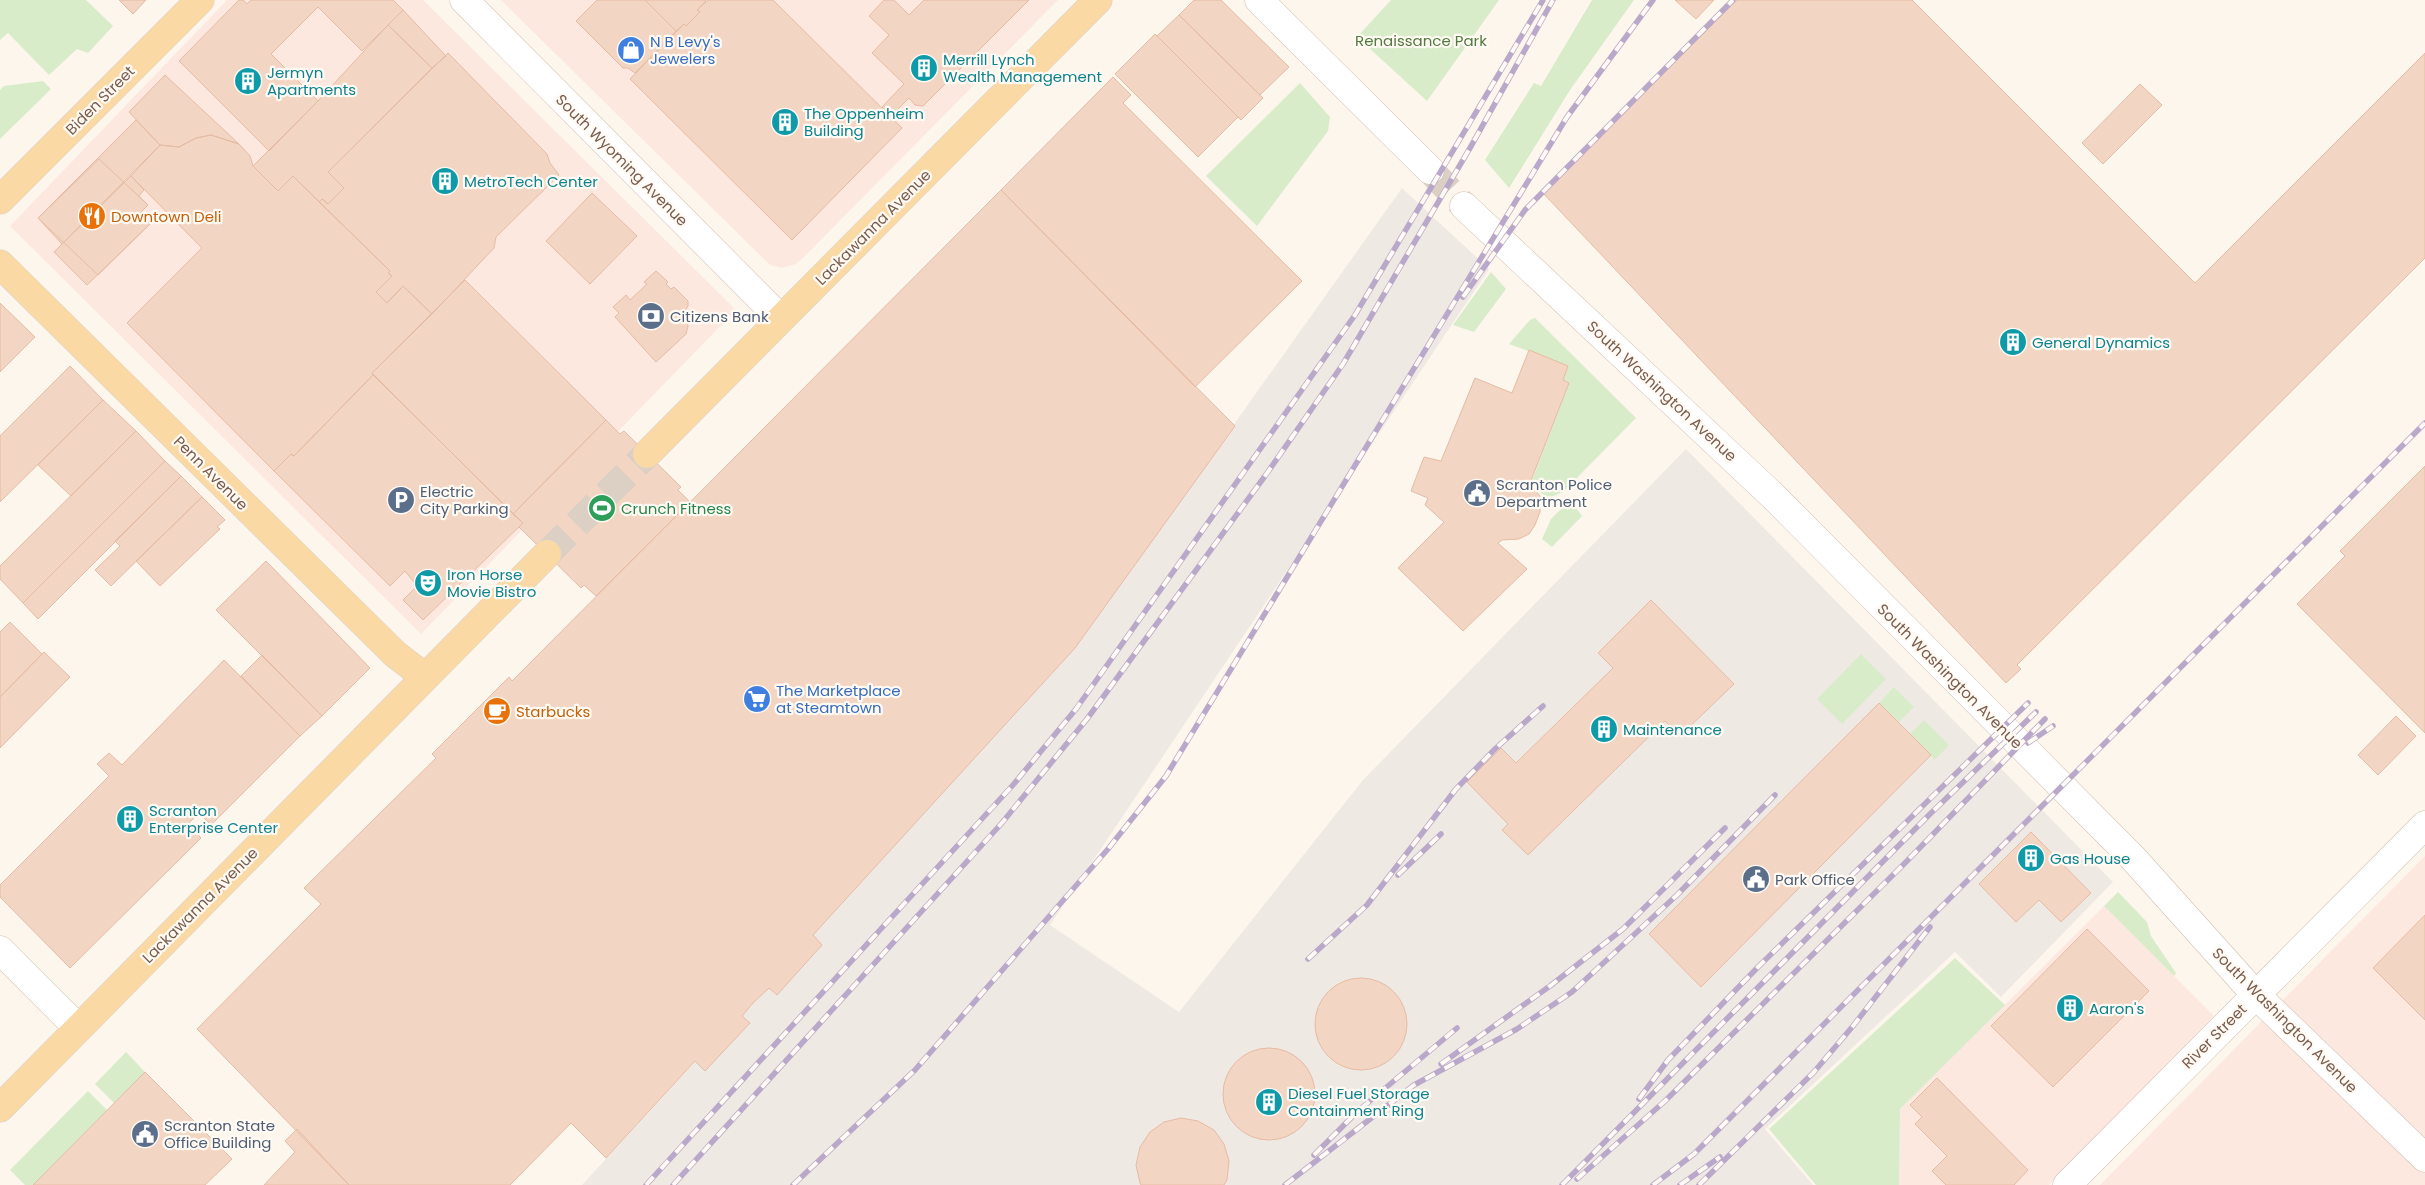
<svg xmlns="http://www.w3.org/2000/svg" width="2425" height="1185" font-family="Poppins,sans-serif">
  <rect width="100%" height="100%" fill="#fdf6ec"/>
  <!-- commercial -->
  <path fill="#fde8e0" d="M227 0H423L736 310 421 634 10 226Z
    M501 0H1058L805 256 796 264 782 268 770 265Z
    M2425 856V1185H2100Z
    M2104 906 2214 1016 2049 1185H1899L1900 1109Z"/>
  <!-- industrial -->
  <path fill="#efe9e4" d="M1402 188 1489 269 1050 925 1179 1012 1363 780 1686 449 2113 882 2001 997 1955 952 1765 1129 1813 1185H582L1075 648Z"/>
  <!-- green -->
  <path fill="#d8ecc9" d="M0 0H86L113 26 88 53 77 49 49 75 8 33 0 40Z
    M1391 0H1499L1427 101 1357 37Z
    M1592 0H1634L1570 90 1509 188 1485 160 1534 83 1541 86Z
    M43 81 51 89 0 139V90L4 86Z
    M1300 83 1330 117 1328 131 1257 226 1206 176Z
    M1491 272 1506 289 1474 332 1453 325Z
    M1535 318 1636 418 1563 492C1545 501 1544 496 1531 483L1569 383 1563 380 1568 366 1509 344 1530 320Z
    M1570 500 1582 516 1552 547 1542 539 1551 519Z
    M1861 654 1886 679 1842 724 1817 699Z
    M1894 687 1914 707 1899 722 1879 703Z
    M1924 720 1949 745 1935 760 1910 734Z
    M2118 892 2147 922 2151 936 2176 973 2174 976 2104 906Z
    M1955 958 2005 1005 1900 1109 1899 1185H1816L1769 1129Z
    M126 1052 145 1072 114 1103 95 1084Z
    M88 1091 107 1110 33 1185H25L10 1170Z"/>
  <!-- building -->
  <path fill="#f3d5c3" stroke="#e6bba3" d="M119 0H146L133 14Z
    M239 0H243L247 4 251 0H393L403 10 362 51 318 7 271 54 318 101 269 151 179 61Z
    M597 0H645L676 31 635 73 628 68H623L576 21Z
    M645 0H705L706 1 697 10 700 12 686 26 684 24 676 31Z
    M708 0H773L902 128 792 240 630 79 684 24 686 26 700 12 697 10Z
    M884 0H894L909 15 924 0H1029L923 106 915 105 909 98 891 116 882 107 904 84 872 53 889 35 869 16Z
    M1194 0H1221L1289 67 1260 95 1179 15Z
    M1675 0H1714L1696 19Z
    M1737 0H1912L2195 283 2425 53V258L2017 665 2021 669 2006 683 1543 193Z
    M403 10 446 56 432 68 388 25Z
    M1179 15 1263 98 1241 120 1157 36Z
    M388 25 432 68 328 172 344 188 328 204 322 199 319 202 293 176 278 191 253 166 318 101Z
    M1155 34 1238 117 1198 157 1115 74Z
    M448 53 547 154 550 163 559 175 496 237 494 248 432 314 403 286 387 303 376 292 392 276 388 273 390 271 319 202 322 199 328 204 344 188 328 172Z
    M165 75 239 144 211 135 196 138 179 147 160 145 129 112Z
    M1113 77 1131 95 1123 103 1302 281 1195 387 1001 190Z
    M2140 84 2162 105 2103 164 2082 143Z
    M136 120 160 145 62 244 38 218Z
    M211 135 239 144 250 156 253 166 278 191 293 176 390 271 388 273 392 276 376 292 387 303 403 286 432 314 372 373 373 375 294 456 291 454 274 471 127 323 202 248 131 176 160 145 179 147 196 138Z
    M99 159 148 205 140 213 150 224 98 275 38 218Z
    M131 176 144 190 139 196 148 205 140 213 150 224 87 285 54 252Z
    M1001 190 1235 426 1075 648 813 935 822 945 777 995 769 988 753 1003 742 1016 750 1023 705 1071 695 1061 606 1158 571 1123 510 1185H349L197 1029 321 904 304 888 436 758 432 754 509 677 512 681Z
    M592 193 637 236 590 284 546 241Z
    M656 271 668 282 666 284 671 289 674 287 688 301V306L685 311 688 326 686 334 656 362 615 317 619 313 613 307 626 295 630 300 647 284 644 282Z
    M465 280 606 420 513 514 372 373Z
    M0 303 35 337 0 372Z
    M1529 350 1568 366 1563 380 1569 383 1530 483 1540 496V512L1535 525 1529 534 1519 539 1502 540 1498 543 1527 569 1463 631 1398 568 1444 522 1425 505 1428 498 1411 491 1424 457 1441 461 1475 378 1512 393Z
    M70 366 103 400 0 502V436Z
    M373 375 523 523 423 620 403 600 417 586 405 571 390 586 274 471 291 454 294 456Z
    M103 400 136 431 71 496 38 465Z
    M606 420 620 434 624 431 681 487 678 490 690 502 596 596 584 585 581 588 519 527 523 523 513 514Z
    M136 431 165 461 23 603 0 579V566Z
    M165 461 181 476 38 619 23 603Z
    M2425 466V733L2297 604 2345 556 2340 551Z
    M181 476 202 497 111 586 95 570 120 546 115 541Z
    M202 497 225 520 217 527 220 529 160 586 136 561Z
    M266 561 370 668 322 716 216 610Z
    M1651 600 1734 684 1680 736 1665 721 1528 855 1502 830 1508 824 1467 782 1501 748 1516 763 1613 668 1598 653Z
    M10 622 42 654 0 697V632Z
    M44 652 70 677 0 748V697Z
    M262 655 322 716 300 736 241 676Z
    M224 660 300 736 211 825 199 813 188 824 201 838 70 968 0 897V885L109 776 97 764 109 753 122 765Z
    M1879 703 1931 755 1701 987 1649 934Z
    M2396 716 2416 736 2378 775 2358 755Z
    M2031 832 2091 893 2061 922 2039 900 2016 922 1979 884Z
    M2425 915V1020L2373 968Z
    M2087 929 2149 991 2053 1087 1991 1026Z
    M1315 1024a46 46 0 1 1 92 0a46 46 0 1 1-92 0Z
    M1223 1094a46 46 0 1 1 92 0a46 46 0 1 1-92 0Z
    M145 1072 232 1159 205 1185H33Z
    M1937 1078 2028 1170 2014 1185H1946L1932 1171 1947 1156 1915 1124 1922 1117 1910 1105Z
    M1181 1118 1198 1121 1214 1130 1224 1144 1229 1161 1227 1180 1224 1185H1141L1140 1183 1136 1165 1140 1147 1150 1132 1164 1122Z
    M297 1129 349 1185H264L295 1152 285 1141Z"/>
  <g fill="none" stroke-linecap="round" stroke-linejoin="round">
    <!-- minor-tunnel -->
    <path stroke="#dcd0c4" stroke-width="28" stroke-dasharray="28 14" stroke-linecap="butt" d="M1430 170 1464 206"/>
    <!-- major-tunnel -->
    <path stroke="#dcd0c4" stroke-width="28" stroke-dasharray="28 14" stroke-linecap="butt" d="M547 554 647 454"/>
    <!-- minor casing -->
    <g stroke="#d1beb0" stroke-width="29">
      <path id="minor" d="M464 0 781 319
        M1259 0 1430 170
        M1464 206 1773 496 2133 858 2255 994 2425 1158
        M0 950 78 1028
        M2067 1185 2425 825"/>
    </g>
    <!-- major casing -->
    <g stroke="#dad1cd" stroke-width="29">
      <path id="major" d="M0 200 200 0
        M0 264 395 654 425 677
        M647 454 1098 0
        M0 1108 547 554"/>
    </g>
    <!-- minor -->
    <use href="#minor" stroke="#fff" stroke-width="28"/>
    <!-- major -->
    <use href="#major" stroke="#fbd9a5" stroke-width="28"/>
    <!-- rail casing -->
    <g stroke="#b9a8c9" stroke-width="5.5">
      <path id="rail" d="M1463 297 1525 210 1733 0
        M2028 743 2053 726
        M1398 875 1441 834
        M1308 959 1367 905 1456 789 1495 749 1543 706
        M1441 1064 1550 986 1623 929 1725 828
        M1639 1099 1668 1060 1758 967 2028 703
        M1314 1155 1358 1111 1457 1028
        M1577 1179 1665 1101 1905 863 2045 719
        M646 1185 1013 785 1076 709 1355 315 1543 0
        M673 1185 1001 824 1087 719 1265 476 1343 364 1470 148 1553 0
        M793 1185 915 1070 1108 849 1166 776 1567 117 1653 0
        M1285 1185 1414 1085 1517 1029 1572 992 1677 895 1775 795
        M1562 1185 1930 814 2036 712
        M1653 1185 1694 1154 2425 423
        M1680 1185 1720 1157
        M1699 1185 1814 1072 1853 1026 1930 927"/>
    </g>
    <!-- rail -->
    <use href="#rail" stroke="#fffaf3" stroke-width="4" stroke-dasharray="11" stroke-linecap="butt"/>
  </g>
  <!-- icons -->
  <defs>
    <g id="shop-disc" transform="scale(1.4375)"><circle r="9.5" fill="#3f7fe0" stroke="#fffaf3"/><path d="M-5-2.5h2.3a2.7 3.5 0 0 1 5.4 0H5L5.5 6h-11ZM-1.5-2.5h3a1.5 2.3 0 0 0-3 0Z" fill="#fff"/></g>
    <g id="building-disc" transform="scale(1.4375)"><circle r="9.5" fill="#0f9aa8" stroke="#fffaf3"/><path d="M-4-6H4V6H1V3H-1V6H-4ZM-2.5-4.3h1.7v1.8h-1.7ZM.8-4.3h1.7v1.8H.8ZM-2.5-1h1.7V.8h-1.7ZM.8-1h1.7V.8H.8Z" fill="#fff"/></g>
    <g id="restaurant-disc" transform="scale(1.4375)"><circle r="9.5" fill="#e8710a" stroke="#fffaf3"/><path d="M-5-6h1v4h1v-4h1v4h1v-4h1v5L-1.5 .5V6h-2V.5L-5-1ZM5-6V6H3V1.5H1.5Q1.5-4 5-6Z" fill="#fff"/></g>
    <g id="bank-disc" transform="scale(1.4375)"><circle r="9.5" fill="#5c6f8a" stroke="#fffaf3"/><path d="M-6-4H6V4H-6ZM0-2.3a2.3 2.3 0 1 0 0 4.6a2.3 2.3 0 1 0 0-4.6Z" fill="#fff"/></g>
    <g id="civic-disc" transform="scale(1.4375)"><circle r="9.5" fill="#5c6f8a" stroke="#fffaf3"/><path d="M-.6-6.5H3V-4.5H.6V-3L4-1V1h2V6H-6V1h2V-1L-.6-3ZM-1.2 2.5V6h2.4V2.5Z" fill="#fff"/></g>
    <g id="parking-disc" transform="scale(1.4375)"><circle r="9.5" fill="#5c6f8a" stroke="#fffaf3"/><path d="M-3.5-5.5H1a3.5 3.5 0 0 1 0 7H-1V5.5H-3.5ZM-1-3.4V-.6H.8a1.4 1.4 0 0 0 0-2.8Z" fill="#fff"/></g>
    <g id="stadium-disc" transform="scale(1.4375)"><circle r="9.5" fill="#2e9e5b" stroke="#fffaf3"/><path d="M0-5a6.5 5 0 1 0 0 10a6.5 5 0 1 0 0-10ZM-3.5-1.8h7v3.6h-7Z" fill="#fff"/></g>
    <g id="theatre-disc" transform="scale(1.4375)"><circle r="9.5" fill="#0f9aa8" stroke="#fffaf3"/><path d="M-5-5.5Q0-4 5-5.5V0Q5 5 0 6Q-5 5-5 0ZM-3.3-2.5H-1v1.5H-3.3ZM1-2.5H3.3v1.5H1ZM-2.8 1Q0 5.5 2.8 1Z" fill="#fff"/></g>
    <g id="supermarket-disc" transform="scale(1.4375)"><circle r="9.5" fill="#3f7fe0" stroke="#fffaf3"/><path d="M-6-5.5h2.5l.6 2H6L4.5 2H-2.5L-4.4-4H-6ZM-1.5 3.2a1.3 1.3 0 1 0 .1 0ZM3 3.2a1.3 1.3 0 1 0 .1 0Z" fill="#fff"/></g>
    <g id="cafe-disc" transform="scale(1.4375)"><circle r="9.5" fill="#e8710a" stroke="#fffaf3"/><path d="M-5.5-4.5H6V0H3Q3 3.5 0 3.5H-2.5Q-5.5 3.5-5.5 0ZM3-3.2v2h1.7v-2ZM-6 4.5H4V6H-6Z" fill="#fff"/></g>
  </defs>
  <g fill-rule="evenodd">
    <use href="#shop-disc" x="631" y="50"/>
    <use href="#building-disc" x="924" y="68"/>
    <use href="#building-disc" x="248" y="81"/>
    <use href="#building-disc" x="785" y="122"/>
    <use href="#building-disc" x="445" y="181"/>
    <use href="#restaurant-disc" x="92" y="216"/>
    <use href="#bank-disc" x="651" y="316"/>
    <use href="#building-disc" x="2013" y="342"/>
    <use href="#civic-disc" x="1477" y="493"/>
    <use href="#parking-disc" x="401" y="500"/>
    <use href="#stadium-disc" x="602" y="508"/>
    <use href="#theatre-disc" x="428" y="583"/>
    <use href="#supermarket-disc" x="757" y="699"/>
    <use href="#cafe-disc" x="497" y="711"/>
    <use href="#building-disc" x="1604" y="729"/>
    <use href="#building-disc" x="130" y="819"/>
    <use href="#building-disc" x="2031" y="858"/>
    <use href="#civic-disc" x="1756" y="879"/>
    <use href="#building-disc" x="2070" y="1008"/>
    <use href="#building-disc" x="1269" y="1102"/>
    <use href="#civic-disc" x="145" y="1134"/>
  </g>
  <g text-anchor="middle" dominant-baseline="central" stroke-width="4.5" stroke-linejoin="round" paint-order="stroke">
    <!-- park labels -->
    <g font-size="15" fill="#537a41" stroke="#fffaf3">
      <text x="1421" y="40">Renaissance Park</text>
    </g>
    <!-- shop labels -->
    <g font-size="15" fill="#366cbe" stroke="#fffaf3" text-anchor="start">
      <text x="650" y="41">N B Levy's<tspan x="650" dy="17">Jewelers</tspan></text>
      <text x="776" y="690">The Marketplace<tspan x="776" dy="17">at Steamtown</tspan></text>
    </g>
    <!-- culture labels -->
    <g font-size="15" fill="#0d838f" stroke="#fffaf3" text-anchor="start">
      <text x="943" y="59">Merrill Lynch<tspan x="943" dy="17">Wealth Management</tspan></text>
      <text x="267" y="72">Jermyn<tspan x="267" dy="17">Apartments</tspan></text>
      <text x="804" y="113">The Oppenheim<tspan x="804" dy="17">Building</tspan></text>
      <text x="464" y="181">MetroTech Center</text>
      <text x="2032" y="342">General Dynamics</text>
      <text x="447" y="574">Iron Horse<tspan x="447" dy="17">Movie Bistro</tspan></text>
      <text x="1623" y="729">Maintenance</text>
      <text x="149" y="810">Scranton<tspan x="149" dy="17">Enterprise Center</tspan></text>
      <text x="2050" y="858">Gas House</text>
      <text x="2089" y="1008">Aaron's</text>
      <text x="1288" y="1093">Diesel Fuel Storage<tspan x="1288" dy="17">Containment Ring</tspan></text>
    </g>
    <!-- street labels -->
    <g font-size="15" fill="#7a5c4d" stroke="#fffaf3">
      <text transform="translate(100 100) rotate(-45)">Biden Street</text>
      <text transform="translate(622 160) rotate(45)">South Wyoming Avenue</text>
      <text transform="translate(873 227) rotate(-45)">Lackawanna Avenue</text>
      <text transform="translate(1662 391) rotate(43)">South Washington Avenue</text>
      <text transform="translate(211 473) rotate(45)">Penn Avenue</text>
      <text transform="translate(1950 676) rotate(45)">South Washington Avenue</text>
      <text transform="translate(200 905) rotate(-45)">Lackawanna Avenue</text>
      <text transform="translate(2285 1020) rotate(45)">South Washington Avenue</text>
      <text transform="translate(2214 1036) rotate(-45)">River Street</text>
    </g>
    <!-- food labels -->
    <g font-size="15" fill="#c56008" stroke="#fffaf3" text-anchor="start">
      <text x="111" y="216">Downtown Deli</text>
      <text x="516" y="711">Starbucks</text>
    </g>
    <!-- service labels -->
    <g font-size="15" fill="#4e5e75" stroke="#fffaf3" text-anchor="start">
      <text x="670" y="316">Citizens Bank</text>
      <text x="1496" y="484">Scranton Police<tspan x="1496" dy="17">Department</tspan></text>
      <text x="420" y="491">Electric<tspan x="420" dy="17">City Parking</tspan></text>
      <text x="1775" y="879">Park Office</text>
      <text x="164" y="1125">Scranton State<tspan x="164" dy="17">Office Building</tspan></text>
    </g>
    <!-- leisure labels -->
    <g font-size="15" fill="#27864d" stroke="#fffaf3" text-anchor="start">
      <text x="621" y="508">Crunch Fitness</text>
    </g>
  </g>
</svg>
